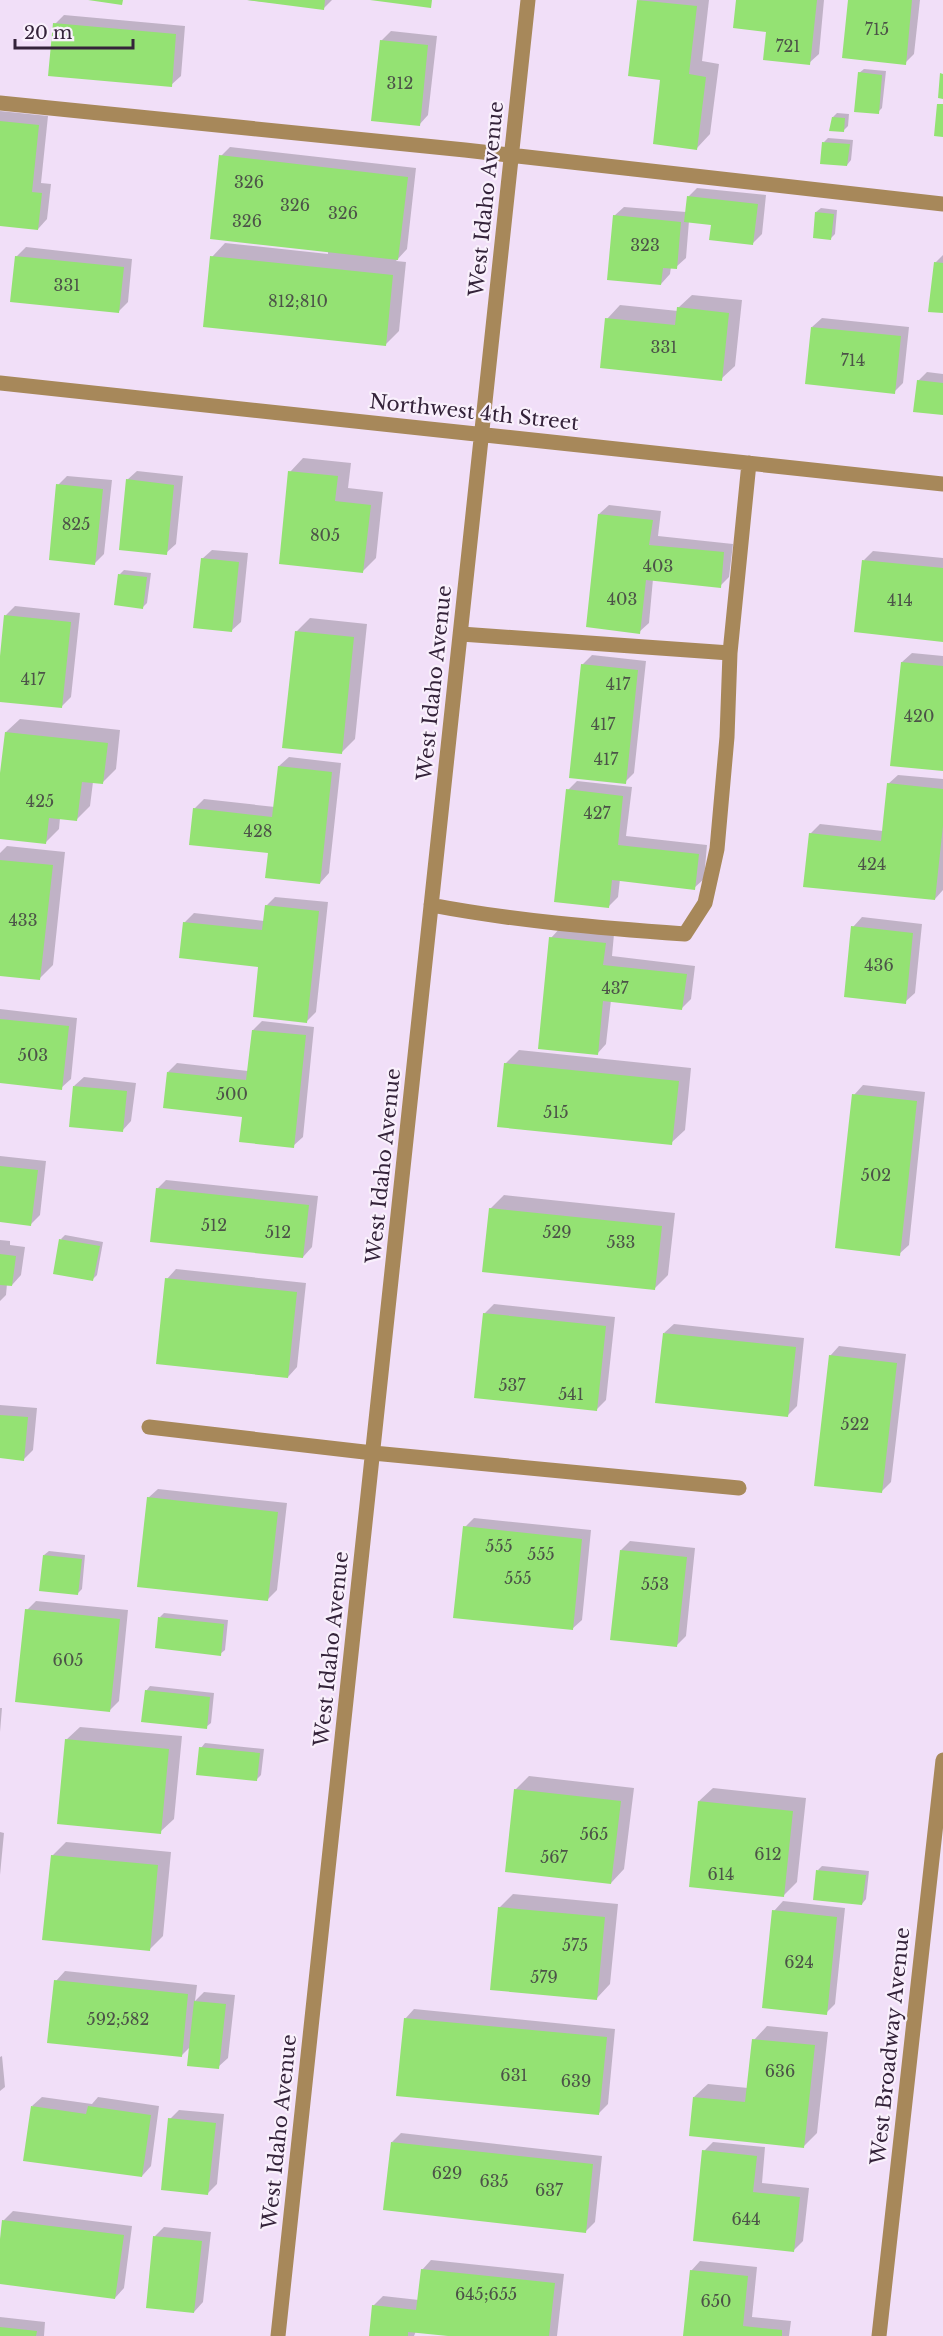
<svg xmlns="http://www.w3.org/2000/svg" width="943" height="2336" font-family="'Libre Baskerville',serif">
  <rect width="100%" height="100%" fill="#f1dff8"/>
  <!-- shadow -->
  <path fill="#0003" d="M247 0H332L324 8Z
    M639 0H709L702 61 719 64 710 134 697 148 662 79 630 75Z
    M738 0H824L819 54 809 63 768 30Z
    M850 0H920L914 54 905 63Z
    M64 15 185 26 181 76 171 85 55 24Z
    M391 31 437 36 428 115 419 125 381 41Z
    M864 69 886 71 882 108 878 112 859 73Z
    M0 111 48 116 41 183 51 184 47 219 38 229 0 225Z
    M837 113 849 114 848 126 843 131 833 117Z
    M828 138 853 140 851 160 847 165 824 142Z
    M230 147 416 168 407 249 396 261 406 262 399 331 385 345 212 257 225 243 328 254V251L221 156Z
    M697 188 766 195 762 234 753 243 712 223 689 221 686 258 676 267H671L670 274 661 284 614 216 624 207 686 212 688 197Z
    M821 208 837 210 835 234 830 239 816 212Z
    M26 247 132 259 128 302 119 311 16 257Z
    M943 255V312L935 263Z
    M692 295 742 300 735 366 721 379 607 319 620 305 678 311V308Z
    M822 318 909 327 903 383 894 392 812 327Z
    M927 372 943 374V414L918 381Z
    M303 458 351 463 348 488 383 492 376 558 363 571 290 472Z
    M137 471 183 476 176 544 166 553 127 480Z
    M67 476 112 480 104 554 95 563 58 485Z
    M609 505 661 511 658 536 733 544 729 577 720 586 653 579 649 623 639 632 599 514Z
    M212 550 248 553 241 622 231 631 202 559Z
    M873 551 943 558V640L864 560Z
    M124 570 151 573 147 603 143 607 120 574Z
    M15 606 80 613 71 697 62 706 0 700V670L6 615Z
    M310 618 367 624 355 739 341 753 296 632Z
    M912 653 943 656V770L902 662Z
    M592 655 646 661 634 773 625 782 582 665Z
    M20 719 120 730 116 769 102 783 93 782 90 806 76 820 60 818 59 829 46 842 0 837V786L6 732Z
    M289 757 341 763 329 873 320 883 194 809 204 799 275 807 279 766Z
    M898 775 943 779V890L935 899 810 834 820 824 883 831 888 784Z
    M577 781 632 787 626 836 707 845 704 879 694 888 620 879 618 897 609 906 568 790Z
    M7 846 65 852 53 965 40 978 0 974V853Z
    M275 897 328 902 316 1012 306 1022 260 965 184 923 194 913 264 921 266 906Z
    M862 917 922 924 915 993 905 1002 853 927Z
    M560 928 614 934 612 956 695 966 691 999 682 1008 611 1000 606 1044 597 1054 551 938Z
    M0 1009 77 1018 71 1079 61 1088 0 1082Z
    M262 1021 314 1027 303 1137 293 1146 168 1072 177 1063 248 1071 253 1030Z
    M519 1050 691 1068 685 1130 671 1143 505 1064Z
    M84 1077 136 1083 131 1121 122 1131 74 1086Z
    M863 1085 925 1092 909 1245 899 1254 854 1095Z
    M0 1156 46 1161 40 1215 31 1224 0 1221Z
    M166 1180 318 1196 312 1247 303 1257 157 1189Z
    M504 1195 675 1213 668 1275 655 1288 490 1209Z
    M65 1235 103 1242 97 1275 93 1279 61 1239Z
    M0 1240 10 1241V1245L25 1247 21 1275 12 1285 7 1284 6 1295 0 1301Z
    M176 1269 306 1283 297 1367 288 1377 167 1279Z
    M494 1304 615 1317 606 1400 597 1409 484 1314Z
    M674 1324 804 1338 797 1406 788 1415 664 1333Z
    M839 1346 906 1354 891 1482 881 1492 830 1356Z
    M0 1405 37 1408 33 1450 24 1459 0 1457Z
    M158 1489 287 1503 277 1590 267 1600 148 1498Z
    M474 1518 591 1530 582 1620 572 1629 465 1527Z
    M630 1541 695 1548 686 1636 677 1645 621 1550Z
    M49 1551 85 1555 82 1589 77 1594 44 1555Z
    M36 1601 128 1610 119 1701 109 1711 27 1610Z
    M164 1613 228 1620 225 1650 220 1654 160 1617Z
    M150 1686 214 1693 211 1723 206 1727 146 1691Z
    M0 1708H2L0 1732Z
    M80 1727 182 1736 174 1819 160 1832 66 1740Z
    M205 1743 264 1749 261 1775 256 1780 201 1748Z
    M529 1776 634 1788 624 1869 611 1883 515 1790Z
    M713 1788 806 1798 797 1882 784 1895 699 1801Z
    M0 1832 4 1833 0 1875Z
    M66 1842 171 1852 163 1936 150 1949 52 1856Z
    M822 1866 869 1871 866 1899 862 1904 818 1870Z
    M513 1894 618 1904 610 1984 597 1998 499 1908Z
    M783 1901 845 1908 835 2004 826 2013 774 1911Z
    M65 1971 197 1985 195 2001 204 1992 235 1995 228 2058 218 2067 190 2047 181 2056 56 1981Z
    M414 2009 615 2029 608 2104 599 2113 405 2019Z
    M767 2026 828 2032 817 2133 803 2147 694 2097 708 2084 748 2088 754 2040Z
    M2 2056 5 2087 0 2091V2057Z
    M42 2097 92 2104 98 2097 159 2106 151 2166 142 2176 32 2106Z
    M179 2110 224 2114 217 2184 208 2193 170 2119Z
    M401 2133 602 2156 595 2222 585 2232 392 2142Z
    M713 2142 765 2147 762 2183 809 2188 803 2241 794 2250 704 2151Z
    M13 2211 132 2226 124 2288 115 2298 0 2283V2251L4 2220Z
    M164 2227 211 2232 203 2302 194 2312 155 2236Z
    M431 2260 564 2274 557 2336H462L416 2331 414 2336H370L373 2306 383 2296 419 2300 422 2270Z
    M700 2261 757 2267 752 2317 791 2321 789 2336H684L691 2271Z
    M0 2317 45 2322 44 2336H0Z"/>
  <!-- building -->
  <path fill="#94e273" d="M88 0H123L122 5Z
    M247 0H325L324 10Z
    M370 0H432L431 8Z
    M637 0 697 6 689 74 706 77 697 150 653 144 660 80 628 76Z
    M736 0H817L810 65 763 60 766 32 733 28Z
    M848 0H912L906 65 842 58Z
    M53 23 176 34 172 87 48 76Z
    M380 40 428 45 420 126 371 121Z
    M858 72 882 75 879 114 854 112Z
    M940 73 943 74V99L938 98Z
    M937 104H943V137L934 136Z
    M832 117 845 118 844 132 829 131Z
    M0 121 39 125 32 192 42 193 38 230 0 226Z
    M822 142 850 144 847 166 820 164Z
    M219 155 408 177 398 260 210 239Z
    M687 196 758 204 753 245 709 240 711 225 684 222Z
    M815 212 834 214 831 240 813 238Z
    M613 215 681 222 677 269 663 268 661 285 607 280Z
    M15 256 124 267 119 313 10 302Z
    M210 256 393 275 386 346 203 327Z
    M934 262 943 263V313L928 312Z
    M677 307 729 313 722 381 600 368 605 318 675 325Z
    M811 327 901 336 895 394 805 384Z
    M917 380 943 383V415L913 412Z
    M288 471 338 476 335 501 371 505 363 573 279 564Z
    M126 479 174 485 167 555 119 550Z
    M56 484 103 489 95 565 49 560Z
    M598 514 653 520 649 545 724 552 721 588 646 580 640 634 586 627Z
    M201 558 239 562 232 632 193 628Z
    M862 560 943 568V642L854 632Z
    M118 574 147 577 143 609 114 605Z
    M4 615 71 622 62 708 0 702V656Z
    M295 631 354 637 342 754 282 748Z
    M901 662 943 666V771L890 766Z
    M581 664 638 670 626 784 569 778Z
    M5 732 108 743 103 784 82 782 77 821 49 818 46 844 0 839V773Z
    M278 766 332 772 320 884 265 878 268 853 189 845 193 808 272 817Z
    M887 783 943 789V825L935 900 803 887 809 833 881 841Z
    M566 789 623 796 618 845 699 854 695 890 612 880 609 908 554 902Z
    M0 860 53 865 40 980 0 976Z
    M265 905 319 911 307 1023 253 1017 258 967 179 958 183 922 262 930Z
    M851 926 913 933 906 1004 844 997Z
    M549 937 606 943 603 965 687 974 682 1010 603 1001 598 1055 538 1049Z
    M0 1019 69 1026 62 1090 0 1083Z
    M252 1030 306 1035 294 1148 239 1142 242 1117 163 1108 167 1072 246 1080Z
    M504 1063 679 1081 672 1145 497 1127Z
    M73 1086 127 1091 123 1132 69 1127Z
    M852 1094 917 1101 900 1256 835 1248Z
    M0 1166 38 1170 31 1226 0 1222Z
    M156 1188 309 1205 303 1258 150 1242Z
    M489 1208 662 1226 655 1290 482 1272Z
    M59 1239 100 1246 93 1281 53 1274Z
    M0 1254 16 1256 12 1286 0 1285Z
    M165 1278 297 1292 288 1378 156 1364Z
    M483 1313 606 1326 597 1411 474 1398Z
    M663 1333 796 1347 788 1417 655 1403Z
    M829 1355 897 1363 882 1493 814 1486Z
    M0 1415 28 1417 24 1461 0 1458Z
    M147 1497 278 1512 268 1601 137 1587Z
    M463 1526 582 1539 573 1630 453 1618Z
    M620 1550 687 1557 677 1647 610 1640Z
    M43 1555 82 1559 78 1595 39 1591Z
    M25 1609 120 1619 110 1712 15 1702Z
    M158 1617 224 1624 221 1656 155 1648Z
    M145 1690 210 1697 207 1729 141 1722Z
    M65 1739 169 1749 161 1834 57 1824Z
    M199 1747 260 1753 257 1781 196 1775Z
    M514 1789 621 1801 611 1884 505 1872Z
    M698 1801 793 1811 784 1897 689 1887Z
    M51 1855 158 1865 150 1951 42 1940Z
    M816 1870 866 1875 862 1905 813 1900Z
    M498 1907 605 1917 597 2000 490 1990Z
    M772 1910 837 1917 827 2015 762 2008Z
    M54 1980 188 1994 182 2057 47 2043Z
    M194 2001 226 2004 219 2069 187 2066Z
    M404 2018 607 2037 599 2115 396 2096Z
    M752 2039 815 2045 804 2148 689 2136 693 2097 745 2102Z
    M31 2106 86 2114 88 2106 151 2115 142 2177 23 2161Z
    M168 2118 216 2123 208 2195 161 2190Z
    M391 2142 593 2164 586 2233 383 2210Z
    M702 2150 757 2156 753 2192 800 2197 794 2252 693 2241Z
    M2 2220 124 2235 115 2299 0 2284V2239Z
    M153 2236 202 2241 194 2313 146 2308Z
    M421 2269 555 2283 549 2336H448L408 2332V2336H369L372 2305 416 2310Z
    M690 2270 748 2276 743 2326 782 2330V2336H683Z
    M0 2327 37 2331 36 2336H0Z"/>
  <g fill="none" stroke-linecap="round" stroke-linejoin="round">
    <!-- minor -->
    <path stroke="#a7885a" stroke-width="15" d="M0 103 465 150 943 204
      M0 383 943 484
      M730 653 749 463
      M431 905C515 921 601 928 685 934L705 903 717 849 727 737 730 653 461 634
      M149 1427 373 1453 739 1488
      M278 2336 528 0
      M879 2336 943 1760"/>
  </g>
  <g text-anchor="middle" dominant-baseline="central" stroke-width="4.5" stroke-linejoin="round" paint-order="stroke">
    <!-- number labels -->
    <g font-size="16" fill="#4c5348">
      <text x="877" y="29">715</text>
      <text x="788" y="46">721</text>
      <text x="400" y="83">312</text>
      <text x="249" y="182">326</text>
      <text x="295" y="205">326</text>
      <text x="343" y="213">326</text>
      <text x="247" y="221">326</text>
      <text x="645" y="245">323</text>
      <text x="67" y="285">331</text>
      <text x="298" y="301">812;810</text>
      <text x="664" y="347">331</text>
      <text x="853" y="360">714</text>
      <text x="76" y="524">825</text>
      <text x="325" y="535">805</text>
      <text x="658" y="566">403</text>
      <text x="622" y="599">403</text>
      <text x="900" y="600">414</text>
      <text x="33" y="679">417</text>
      <text x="618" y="684">417</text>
      <text x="919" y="716">420</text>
      <text x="603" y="724">417</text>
      <text x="606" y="759">417</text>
      <text x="40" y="801">425</text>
      <text x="597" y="813">427</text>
      <text x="258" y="831">428</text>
      <text x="872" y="864">424</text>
      <text x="23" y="920">433</text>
      <text x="879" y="965">436</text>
      <text x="615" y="988">437</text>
      <text x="33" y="1055">503</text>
      <text x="232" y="1094">500</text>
      <text x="556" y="1112">515</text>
      <text x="876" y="1175">502</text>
      <text x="214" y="1225">512</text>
      <text x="278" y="1232">512</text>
      <text x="557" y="1232">529</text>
      <text x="621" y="1242">533</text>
      <text x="512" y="1385">537</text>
      <text x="571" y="1394">541</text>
      <text x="855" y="1424">522</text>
      <text x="499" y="1546">555</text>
      <text x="541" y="1554">555</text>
      <text x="518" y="1578">555</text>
      <text x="655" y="1584">553</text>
      <text x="68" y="1660">605</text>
      <text x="594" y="1834">565</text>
      <text x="768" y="1854">612</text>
      <text x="554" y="1857">567</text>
      <text x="721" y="1874">614</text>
      <text x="575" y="1945">575</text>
      <text x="799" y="1962">624</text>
      <text x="544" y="1977">579</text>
      <text x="118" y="2019">592;582</text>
      <text x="780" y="2071">636</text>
      <text x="514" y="2075">631</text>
      <text x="576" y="2081">639</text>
      <text x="447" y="2173">629</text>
      <text x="494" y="2181">635</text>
      <text x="549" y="2190">637</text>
      <text x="746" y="2219">644</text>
      <text x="486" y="2294">645;655</text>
      <text x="716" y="2301">650</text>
    </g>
    <!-- street labels -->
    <g font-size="20" fill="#34233a" stroke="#f9f0fc">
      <text transform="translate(486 199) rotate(-84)">West Idaho Avenue</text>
      <text transform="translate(474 412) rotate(6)">Northwest 4th Street</text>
      <text transform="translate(434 683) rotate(-84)">West Idaho Avenue</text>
      <text transform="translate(383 1166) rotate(-84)">West Idaho Avenue</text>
      <text transform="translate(331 1649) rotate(-84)">West Idaho Avenue</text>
      <text transform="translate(890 2046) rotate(-84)">West Broadway Avenue</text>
      <text transform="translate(279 2132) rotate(-84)">West Idaho Avenue</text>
    </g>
  </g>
  <!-- scale -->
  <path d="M15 39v9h118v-9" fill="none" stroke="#34233a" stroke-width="3"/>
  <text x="24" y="39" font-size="18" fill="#34233a" stroke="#f9f0fc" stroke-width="4.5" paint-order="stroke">20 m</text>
</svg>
